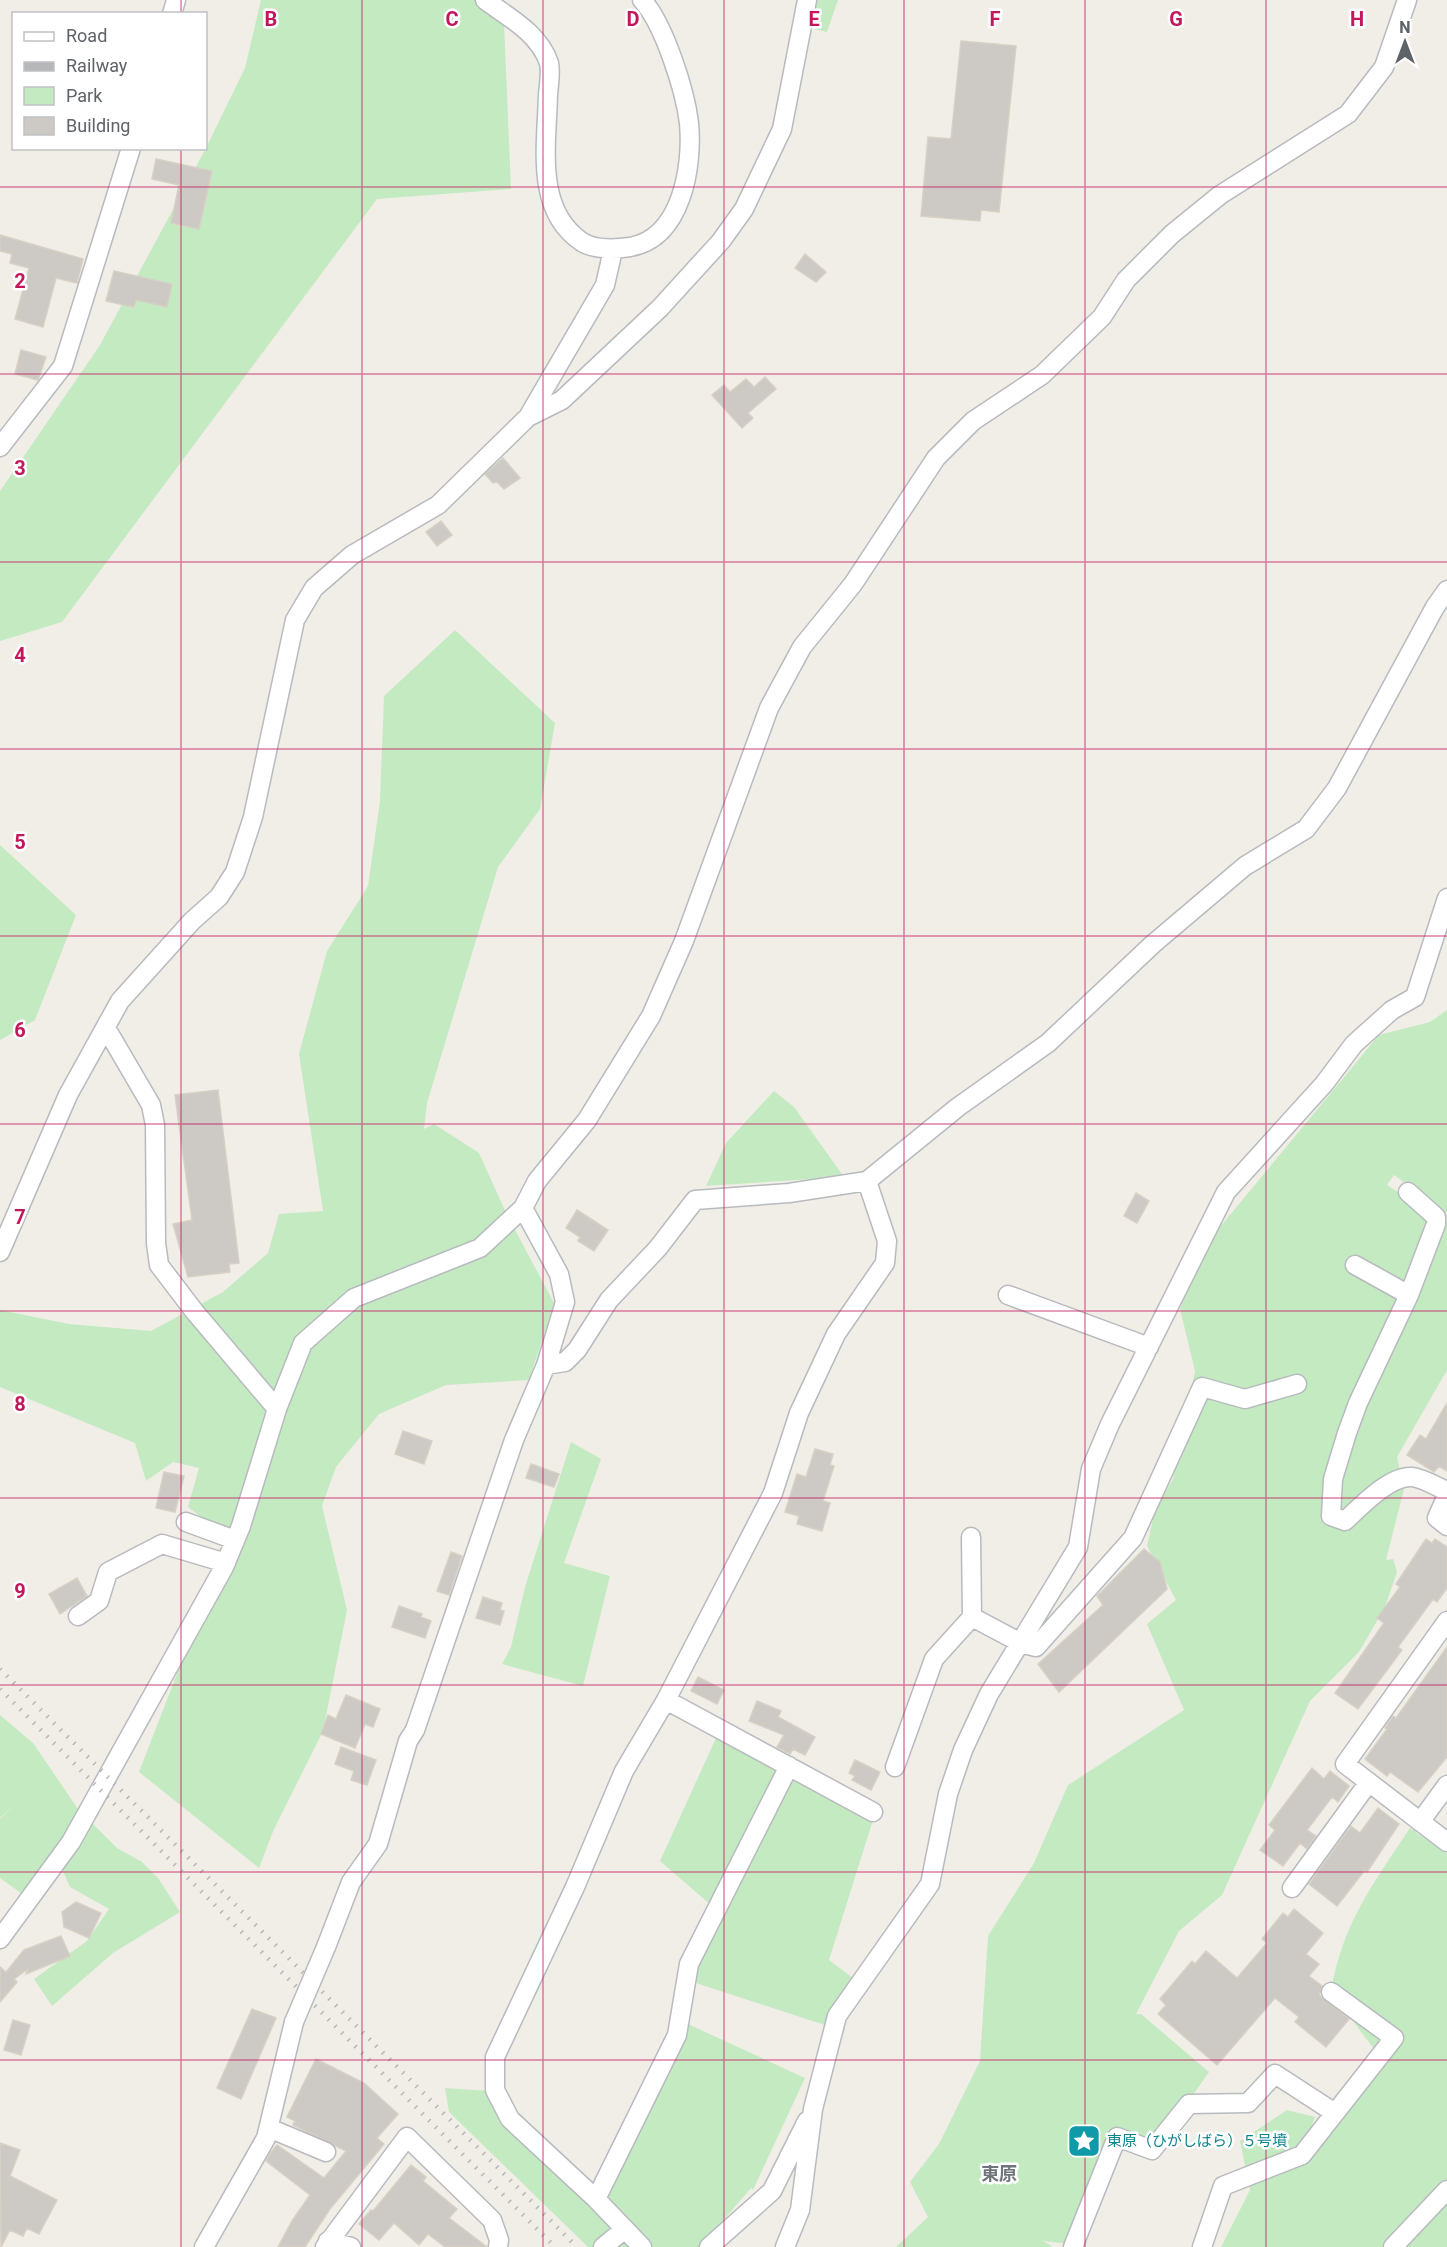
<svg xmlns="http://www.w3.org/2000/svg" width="1447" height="2247" font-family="Roboto,'Noto Sans JP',sans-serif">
  <rect width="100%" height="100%" fill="#f1eee7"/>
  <!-- green -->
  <path fill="#c4eac2" d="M261 0H503L511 189 377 199 62 622 0 641V491L100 345 206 148 245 68Z
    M816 0H838L827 32 810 28Z
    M455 630 555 723 540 809 498 867 427 1103 424 1129 434 1124 479 1153 507 1215 554 1303 529 1380 446 1385 379 1414 336 1467 322 1506 347 1610 323 1731 274 1829 259 1868 139 1772 204 1604 230 1553 226 1536 188 1507 199 1468 173 1462 146 1481 135 1443 0 1387V1310L69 1324 151 1331 223 1292 268 1253 279 1214 323 1211 299 1054 327 951 368 886 380 801 384 696Z
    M0 845 76 915 35 1020 0 1040Z
    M1447 1010V1213L1394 1175 1387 1185 1447 1222V1370L1397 1457 1404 1489 1386 1560 1393 1559 1397 1572 1385 1607 1359 1652 1310 1701 1222 1895 1179 1931 1136 2014H1141L1209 2072 1195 2092 1146 2142 1113 2133 1071 2244 1043 2241 1053 2247H896L928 2217 910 2182 939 2144 980 2061 988 1936 1034 1863 1068 1785 1184 1710 1147 1624 1176 1600 1147 1546 1155 1510 1173 1479 1195 1371 1180 1309 1205 1245 1379 1035 1430 1022Z
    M774 1091 794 1107 844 1177 706 1186 726 1143Z
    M571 1442 601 1459 564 1563 610 1576 583 1686 502 1664 511 1647 525 1587Z
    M0 1715 33 1743 78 1809 117 1848 142 1862 158 1878 180 1912 113 1953 52 2006 34 1979 87 1941 109 1909 70 1887 62 1869 29 1899 0 1878V1819L16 1804 0 1818Z
    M716 1738 873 1820 829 1960 861 1984 834 2028 693 1982 712 1906 660 1861Z
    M1410 1828 1447 1854V2247H1221L1250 2190 1240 2141 1287 2110 1315 2117 1303 2152 1377 2053 1331 1992C1342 1924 1373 1884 1410 1828Z
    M688 2024 805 2078 753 2190 751 2188 700 2247H644L598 2201Z
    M445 2088 488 2091 636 2247H588L449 2112Z"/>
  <!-- building -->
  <path fill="#cdc9c4" stroke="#d7d0c4" stroke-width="1.5" d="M961 41 1016 46 999 212 981 210 980 221 921 216 928 137 951 139Z
    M156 159 212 171 199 229 171 223 179 185 152 179Z
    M0 235 83 259 77 283 56 278 43 327 15 319 29 268 10 263 12 254 0 251Z
    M805 254 826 272 816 282 795 268Z
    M114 271 172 284 167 307 136 300 134 307 106 301Z
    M21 350 46 357 38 380 15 374Z
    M765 377 776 389 748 413 753 418 742 428 712 395 724 385 730 392 746 379 754 387Z
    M503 458 520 478 504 489 497 482 493 483 485 474Z
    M441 521 452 535 437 546 426 532Z
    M218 1090 239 1263 229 1264 230 1272 188 1277 173 1224 192 1220 175 1095Z
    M1136 1193 1149 1201 1137 1223 1124 1216Z
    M577 1210 608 1230 594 1251 578 1241 580 1237 566 1228Z
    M1447 1403V1471L1439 1466 1434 1472 1407 1455 1420 1435 1426 1439Z
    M403 1431 432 1441 424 1464 395 1454Z
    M815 1449 833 1454 830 1465 834 1466 823 1501 830 1503 822 1531 797 1524 799 1516 785 1512 797 1474 806 1477Z
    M531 1464 559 1474 554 1487 526 1478Z
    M164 1472 184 1476 175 1512 156 1508Z
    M1426 1539 1432 1543 1435 1539 1447 1547V1588L1437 1602 1433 1599 1398 1647 1402 1650 1358 1709 1335 1693 1384 1623 1377 1618 1400 1587 1396 1584Z
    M1144 1549 1160 1562 1167 1589 1059 1692 1038 1664 1103 1605 1097 1596Z
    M451 1552 462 1556 449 1595 437 1591Z
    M77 1578 87 1596 60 1614 49 1594Z
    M483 1597 502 1603 500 1610 504 1611 500 1625 476 1618Z
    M399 1606 422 1614 421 1617 431 1621 425 1638 392 1627Z
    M1447 1647V1757L1418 1792 1390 1772 1387 1776 1365 1759 1387 1729 1385 1728 1393 1716 1396 1718Z
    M698 1677 724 1690 717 1704 691 1691Z
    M346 1695 380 1709 373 1727 365 1724 355 1748 321 1734 328 1715 336 1719Z
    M757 1701 781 1711 778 1717 815 1737 805 1755 793 1749 790 1754 777 1747 784 1735 749 1721Z
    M341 1747 376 1760 367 1785 351 1780 354 1771 335 1764Z
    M855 1760 880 1772 871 1790 852 1780 855 1776 849 1773Z
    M1312 1768 1324 1779 1330 1771 1349 1786 1338 1802 1332 1797 1307 1830 1316 1836 1307 1849 1300 1843 1283 1866 1260 1850 1275 1830 1269 1825Z
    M1378 1808 1399 1824 1367 1872 1365 1870 1337 1906 1309 1884 1351 1826 1360 1833Z
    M76 1902 101 1913 89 1938 64 1927 62 1912Z
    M1294 1909 1323 1933 1306 1954 1319 1964 1309 1976 1322 1986 1319 1995 1349 2019 1326 2047 1295 2022 1299 2017 1275 1998 1217 2065 1158 2014 1166 2005 1160 1999 1192 1961 1195 1964 1206 1951 1237 1978 1267 1943 1262 1939 1283 1913 1288 1917Z
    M61 1936 70 1956 26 1974 28 1969 14 1979 17 1982 0 2002V1967L6 1972 24 1950Z
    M252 2009 276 2018 241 2099 217 2088Z
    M13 2020 30 2025 21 2055 4 2050Z
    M316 2059 364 2083 398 2114 377 2138 384 2144 330 2209 305 2247H278L292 2221 310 2195 266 2161 269 2155 277 2145 324 2178 346 2151 293 2125 295 2121 287 2117Z
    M0 2143 20 2150 10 2176 57 2200 39 2234 27 2228 23 2236 10 2230 1 2247Z
    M411 2165 426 2177 423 2181 457 2209 449 2218 487 2247H445L428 2234 419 2245 394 2223 379 2240 359 2224 371 2210 373 2211Z"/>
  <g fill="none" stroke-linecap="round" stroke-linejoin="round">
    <!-- minor casing -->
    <g stroke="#b7babe" stroke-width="21">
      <path id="minor" d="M485 0C508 17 539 33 549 63 551 71 549 85 548 94 547 144 534 210 582 242 595 250 616 249 630 247 682 238 693 166 689 123 685 90 664 24 642 0
        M172 14 176 0
        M528 417 562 400 660 308 721 241 744 209 782 129 807 0
        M0 447 63 366 131 148
        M106 1028 151 1105 155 1125 156 1243 159 1265 194 1311 277 1409
        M1408 1192 1436 1217V1224L1409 1295 1358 1403 1347 1433 1333 1479 1331 1516 1345 1521C1360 1507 1390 1475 1412 1477 1423 1478 1437 1487 1447 1491
        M0 1252 68 1095 120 1001 192 921 219 897 235 872 253 817 295 620 314 588 352 555 438 505 528 417 605 285 613 250
        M1355 1265 1409 1295
        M1008 1295 1149 1347
        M546 1365 565 1362 577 1350 609 1300 658 1248 695 1200 789 1193 867 1181 958 1107 1048 1043 1153 944 1245 866 1306 829 1337 788 1435 607 1447 590
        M1447 1495 1437 1518 1447 1526
        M186 1522 235 1540
        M971 1537 972 1617 1021 1643 1036 1647 1133 1538 1202 1387 1245 1399 1297 1384
        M78 1616 99 1601 108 1572 162 1544 226 1563
        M1447 1621 1345 1764 1447 1842
        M666 1700 873 1812
        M895 1767 934 1659 972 1617
        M1420 1822 1447 1785
        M1292 1888 1369 1782
        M0 1939 71 1842 224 1567 241 1526 277 1409 303 1343 354 1298 480 1248 523 1208 537 1181 587 1120 651 1016 684 941 769 708 802 647 853 584 936 458 973 421 1042 375 1102 317 1126 280 1172 234 1220 195 1348 114 1384 67 1407 0
        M326 1947 351 1882 378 1844 408 1741 415 1730 514 1440 546 1365 565 1302 559 1274 523 1208
        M269 2128 326 2152
        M596 2199 677 2035 689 1964 789 1766
        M328 2241 351 2247
        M204 2247 266 2138 294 2022
        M325 2247 407 2137 492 2220 499 2240 498 2247
        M603 2247 625 2229
        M642 2247 596 2199 510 2119 495 2090V2057L575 1887 624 1771 666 1700 773 1493 799 1413 836 1334 885 1263 887 1241 867 1181
        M709 2247 772 2191 807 2121
        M785 2247 800 2210 813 2109 837 2016 930 1884 948 1794 963 1750 989 1694 1078 1547 1091 1469 1110 1424 1226 1192 1324 1084 1354 1044 1392 1010 1415 997 1447 898
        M1073 2247 1117 2137 1152 2150 1189 2104 1248 2103 1275 2074 1335 2113
        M1202 2247 1223 2186 1302 2155 1394 2038 1331 1992
        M1393 2247 1447 2190"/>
    </g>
    <!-- minor -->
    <use href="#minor" stroke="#fff" stroke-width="18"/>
    <!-- rail -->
    <path stroke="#b6b7b8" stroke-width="4.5" stroke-dasharray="1.5 8" stroke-linecap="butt" d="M0 1669 577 2247
      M0 1689 555 2247"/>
    <!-- minor-bridge casing -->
    <g stroke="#b7babe" stroke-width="21" stroke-linecap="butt">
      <path id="minor-bridge" d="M294 2022 326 1947"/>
    </g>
    <!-- minor-bridge -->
    <use href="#minor-bridge" stroke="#fff" stroke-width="18"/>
  </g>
  <!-- grid -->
  <path fill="none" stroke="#c2185b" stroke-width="1.5" stroke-opacity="0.55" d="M181 0V14M362 0V2247M543 0V2247M724 0V2247M904 0V2247M1085 0V2247M1266 0V2247M181 148V2247M0 187H1447M0 374H1447M0 562H1447M0 749H1447M0 936H1447M0 1124H1447M0 1311H1447M0 1498H1447M0 1685H1447M0 1872H1447M0 2060H1447"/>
  <!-- icons -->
  <defs>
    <g id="sight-square" transform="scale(1.725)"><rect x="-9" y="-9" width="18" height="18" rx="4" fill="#0f9aa8" stroke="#fff"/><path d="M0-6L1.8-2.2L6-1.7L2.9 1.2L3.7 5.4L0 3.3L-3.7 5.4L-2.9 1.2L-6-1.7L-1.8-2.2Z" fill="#fff"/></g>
  </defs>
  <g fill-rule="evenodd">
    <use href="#sight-square" x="1084" y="2141"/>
  </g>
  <g text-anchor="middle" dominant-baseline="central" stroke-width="5" stroke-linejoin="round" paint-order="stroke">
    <!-- culture labels -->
    <g font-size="15" fill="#0d838f" stroke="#fff" text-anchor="start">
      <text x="1107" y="2141">東原（ひがしばら）５号墳</text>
    </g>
    <!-- quarter labels -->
    <g font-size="18" font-weight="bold" fill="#6f757a" stroke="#fff">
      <text x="999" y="2173">東原</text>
    </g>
  </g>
  <g font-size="20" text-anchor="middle" font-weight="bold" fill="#c2185b" stroke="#fff" stroke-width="5" stroke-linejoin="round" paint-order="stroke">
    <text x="271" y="26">B</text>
    <text x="452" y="26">C</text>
    <text x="633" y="26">D</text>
    <text x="814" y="26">E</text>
    <text x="995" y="26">F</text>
    <text x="1176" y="26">G</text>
    <text x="1357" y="26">H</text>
    <text x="20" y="288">2</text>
    <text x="20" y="475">3</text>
    <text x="20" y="662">4</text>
    <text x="20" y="849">5</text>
    <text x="20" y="1037">6</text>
    <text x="20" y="1224">7</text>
    <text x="20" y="1411">8</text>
    <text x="20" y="1598">9</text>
  </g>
  <!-- legend -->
  <rect x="12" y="12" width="195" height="138" fill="#ffffff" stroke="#bfc1c3" stroke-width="1.5"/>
  <rect x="24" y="32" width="30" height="9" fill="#ffffff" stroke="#bfc1c3" stroke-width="1.5"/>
  <text x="66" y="42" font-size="18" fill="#5e6368">Road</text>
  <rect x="24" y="62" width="30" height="9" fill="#b6b7b8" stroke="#bfc1c3" stroke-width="1.5"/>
  <text x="66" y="72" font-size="18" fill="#5e6368">Railway</text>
  <rect x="24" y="87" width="30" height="18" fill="#c4eac2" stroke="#bfc1c3" stroke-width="1.5"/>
  <text x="66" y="102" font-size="18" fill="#5e6368">Park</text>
  <rect x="24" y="117" width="30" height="18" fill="#cdc9c4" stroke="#bfc1c3" stroke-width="1.5"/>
  <text x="66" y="132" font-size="18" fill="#5e6368">Building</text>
  <!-- north arrow -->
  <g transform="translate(1405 42)" stroke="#ffffff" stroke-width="4.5" paint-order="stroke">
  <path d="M0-4.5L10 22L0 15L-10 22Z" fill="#5e6368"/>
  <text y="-9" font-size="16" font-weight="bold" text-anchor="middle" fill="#5e6368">N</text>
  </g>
</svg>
